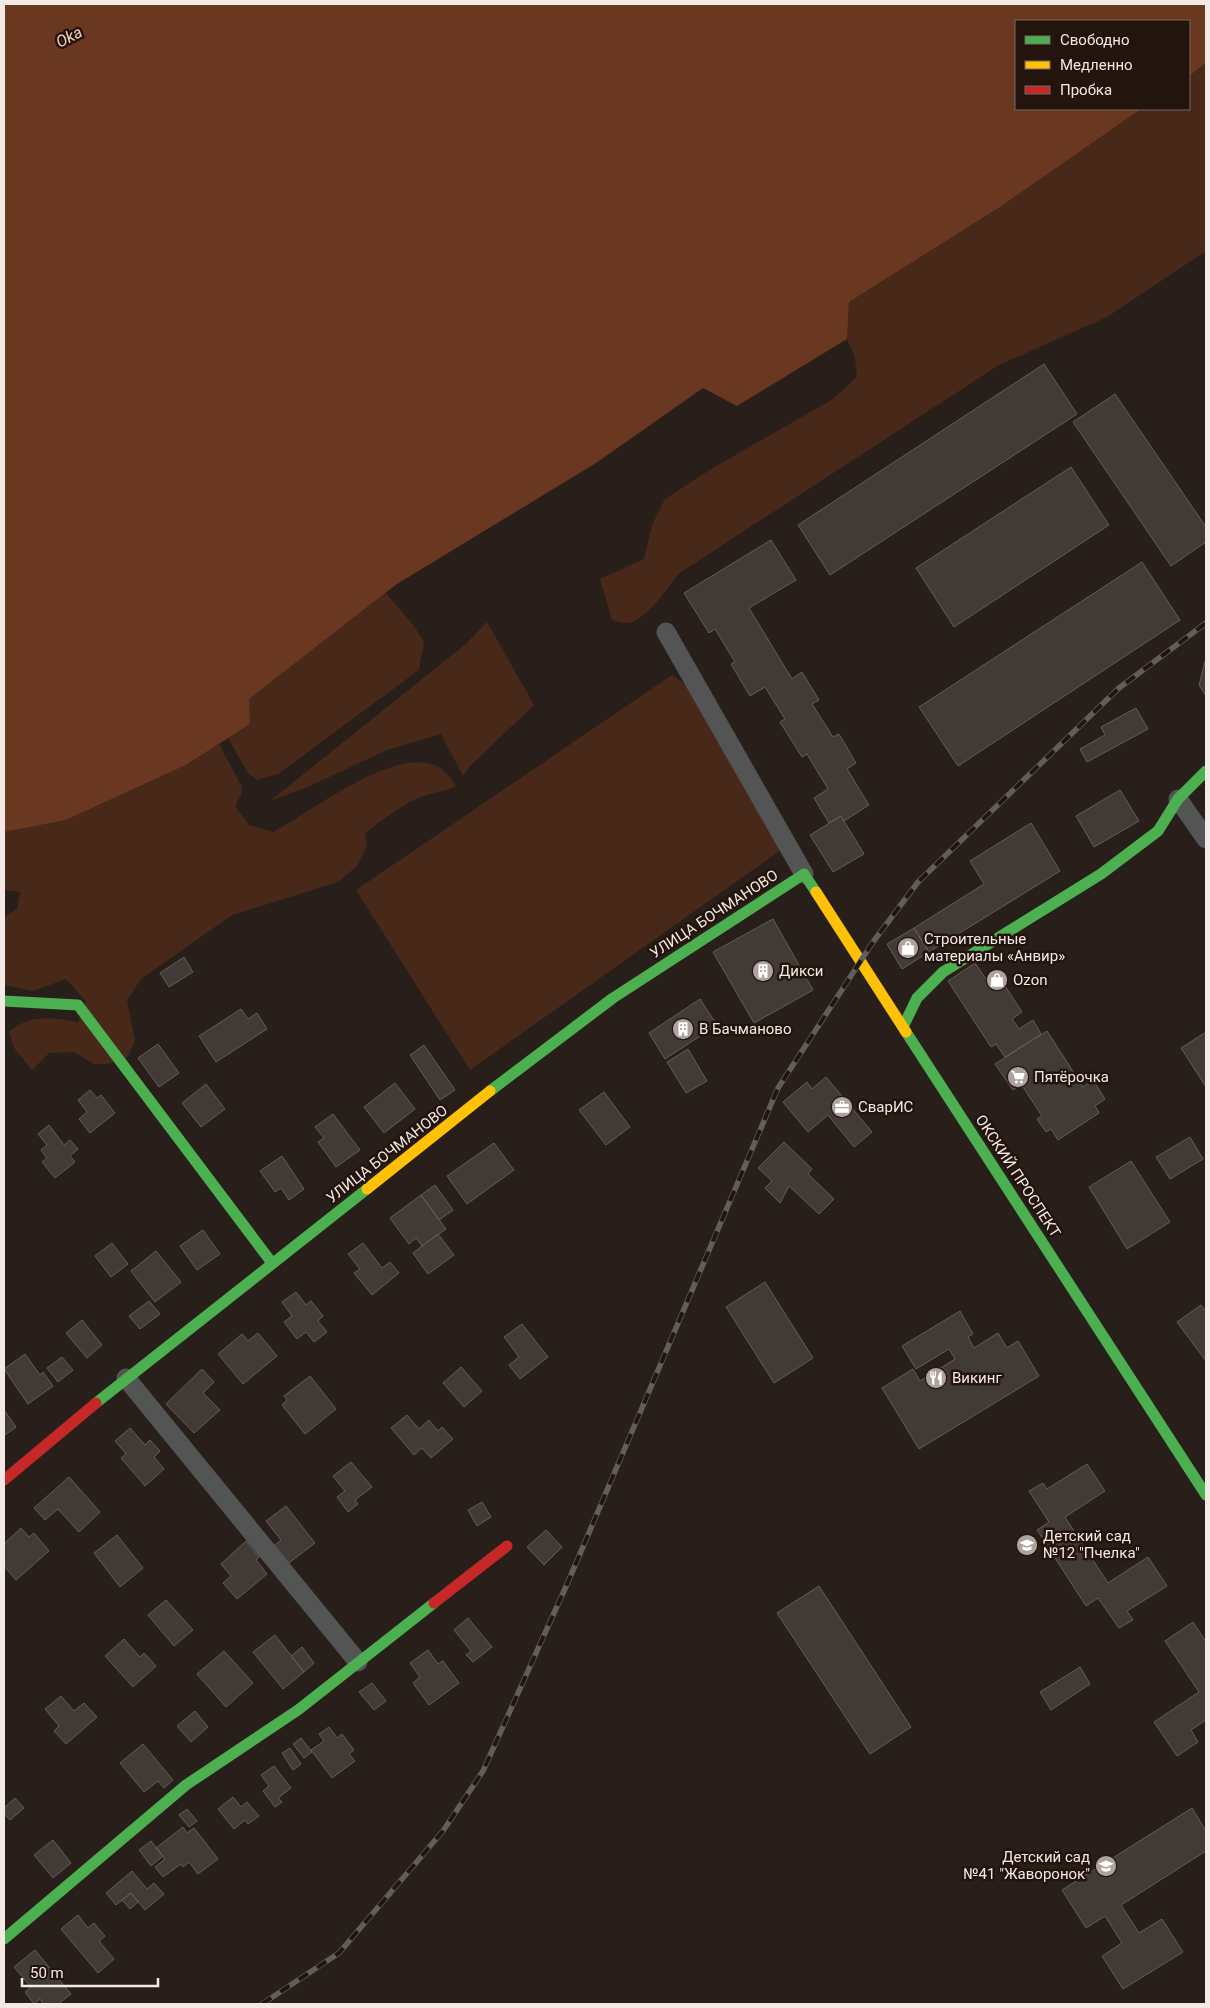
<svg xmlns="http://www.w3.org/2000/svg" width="1210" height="2008" font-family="Roboto,sans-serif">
  <rect width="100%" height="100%" fill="#281f1b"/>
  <!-- green -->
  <path fill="#482919" d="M1206 63V251L1107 317 999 365 678 574C670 586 644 622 628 623 623 624 617 621 612 620L600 579 644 559 652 525 665 499 713 468 833 399 857 377 855 357 847 339 849 302 1000 207 1141 109H1189V76Z
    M386 593 414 626 424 642 419 670 278 774 257 780 248 773 228 738 250 724 248 699Z
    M487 622 534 705 469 767 463 776 441 734 387 750 310 786 270 801 467 643Z
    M672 675 688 686 781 850 470 1070 356 890Z
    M219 744 242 787 241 795 235 806 249 825 273 832C311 812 388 751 431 764 443 767 449 776 456 786 444 792 431 793 418 798 400 806 381 821 365 833L367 846 357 866 338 882 232 915 141 979 127 1000 135 1041 126 1059 107 1064H94L74 1052 49 1053 32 1070 14 1048 9 1032C31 1013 52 1018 78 1022L86 1001 66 979 33 991 4 985V917L17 909 20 892 4 890V832L66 820 186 765Z"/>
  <!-- water -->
  <path fill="#6a3820" d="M4 4H1206V63L1189 76V21H1016V109H1141L1000 207 849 302 847 339 737 406 703 388 596 463 397 584 249 699 250 724 186 765 66 820 4 832Z"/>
  <!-- building -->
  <path fill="#423a37" stroke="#635c58" d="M1044 364 1077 414 830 575 798 525Z
    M1115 394 1206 527V542L1171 566 1073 422Z
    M1071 467 1109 525 954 627 916 568Z
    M771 540 796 580 749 608 792 679 802 672 819 700 812 704 833 737 839 734 856 763 847 769 869 805 844 821 841 816 829 823 814 798 828 789 807 754 802 757 780 722 785 719 765 687 750 696 731 664 735 662 715 629 709 633 684 593Z
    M1142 562 1180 620 958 766 919 707Z
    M1206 658V696L1199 685Z
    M1136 708 1148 729 1087 762 1080 749 1105 735 1101 727Z
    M1120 790 1139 821 1094 847 1076 816Z
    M841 816 864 854 833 872 810 835Z
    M1031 823 1060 871 929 952 914 928 984 884 970 861Z
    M773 919 813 990 754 1023 713 952Z
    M914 928 929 952 902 969 887 944Z
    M184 957 193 972 169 987 160 973Z
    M975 963 988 982 998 975 1022 1012 1012 1019 1019 1029 1033 1020 1041 1034 1005 1057 996 1044 991 1047 948 981Z
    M700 999 717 1025 665 1059 649 1033Z
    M241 1009 248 1019 257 1013 267 1029 216 1062 199 1036Z
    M1047 1031 1083 1087 1093 1080 1105 1099 1095 1106 1099 1113 1058 1140 1051 1129 1046 1132 1037 1119 1042 1116 1021 1084 1013 1090 995 1064Z
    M1206 1032V1087L1181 1048Z
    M158 1044 179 1073 159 1087 138 1058Z
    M424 1045 455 1090 440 1100 410 1055Z
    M688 1049 707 1081 686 1093 667 1062Z
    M826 1077 872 1132 854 1147 828 1115 808 1132 783 1102 807 1082 812 1089Z
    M395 1083 415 1109 384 1133 364 1107Z
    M206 1084 225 1109 201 1127 182 1103Z
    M90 1090 97 1098 101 1095 115 1113 90 1133 79 1119 87 1112 78 1100Z
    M604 1092 630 1127 606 1145 579 1110Z
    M333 1114 360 1150 336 1167 318 1142 324 1138 315 1127Z
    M49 1125 64 1145 70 1140 78 1149 70 1156 75 1162 55 1178 42 1162 47 1158 41 1150 47 1145 38 1134Z
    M1190 1137 1203 1159 1170 1179 1156 1157Z
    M784 1142 812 1169 808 1174 834 1199 819 1214 789 1186 780 1203 765 1188 772 1181 758 1168Z
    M494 1143 514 1170 467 1204 447 1176Z
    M282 1156 304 1189 289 1200 281 1188 275 1192 260 1171Z
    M1131 1161 1170 1222 1127 1249 1089 1187Z
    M435 1185 453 1210 439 1220 421 1195Z
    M421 1195 446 1229 422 1246 416 1238 409 1244 390 1218Z
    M203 1230 220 1254 197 1270 180 1246Z
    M438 1234 454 1255 428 1274 413 1253Z
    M112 1243 128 1264 111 1277 95 1256Z
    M363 1243 382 1268 390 1262 399 1273 372 1295 354 1273 360 1269 348 1254Z
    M156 1251 181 1282 155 1302 131 1271Z
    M765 1282 813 1358 774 1383 726 1307Z
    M296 1292 306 1305 311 1301 323 1316 318 1321 327 1332 314 1342 306 1332 297 1339 284 1322 292 1316 282 1302Z
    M149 1301 160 1314 140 1329 129 1316Z
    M1201 1305 1206 1312V1361L1177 1322Z
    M960 1311 973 1334 968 1337 974 1348 998 1333 1007 1348 1018 1341 1039 1376 919 1449 882 1388 913 1369 920 1381 955 1359 949 1349 916 1369 902 1346Z
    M82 1320 102 1345 87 1358 66 1333Z
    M522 1324 548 1357 520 1379 509 1365 519 1357 504 1337Z
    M258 1333 277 1356 243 1384 218 1354 242 1334 248 1341Z
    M25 1354 40 1375 43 1372 53 1386 28 1404 4 1369Z
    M62 1357 73 1370 58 1382 47 1368Z
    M461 1367 482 1391 464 1407 443 1383Z
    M202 1369 214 1382 203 1393 220 1410 194 1433 166 1404Z
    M310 1376 336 1409 305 1434 282 1405 287 1400 284 1396Z
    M4 1410 16 1427 5 1435 4 1434Z
    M407 1415 419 1429 429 1420 438 1431 442 1427 453 1439 431 1458 422 1448 414 1455 391 1428Z
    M130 1428 145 1445 150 1440 160 1451 154 1457 164 1469 145 1486 121 1458 126 1454 115 1441Z
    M351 1462 372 1487 355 1500 358 1504 348 1512 337 1497 345 1491 333 1476Z
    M1087 1464 1105 1491 1065 1517 1089 1554 1108 1583 1148 1557 1167 1586 1127 1611 1133 1620 1119 1628 1098 1598 1086 1606 1037 1530 1049 1522 1029 1491 1043 1483 1047 1489Z
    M69 1477 100 1512 79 1532 58 1509 45 1520 34 1508Z
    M482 1502 491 1517 477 1526 468 1510Z
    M286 1506 315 1543 285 1566 271 1548 281 1540 266 1521Z
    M21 1528 29 1537 34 1533 49 1551 16 1580 4 1566V1544Z
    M546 1530 562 1547 544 1565 527 1547Z
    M117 1535 143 1568 120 1587 94 1553Z
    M246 1541 259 1557 256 1560 267 1574 237 1599 223 1583 231 1576 221 1564Z
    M819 1586 911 1727 870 1754 777 1613Z
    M166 1600 193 1630 174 1646 148 1615Z
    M468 1618 492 1647 473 1662 466 1655 471 1651 454 1630Z
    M1193 1622 1206 1642V1720L1191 1730 1198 1742 1177 1756 1154 1722 1199 1692 1165 1641Z
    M275 1635 304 1672 283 1689 253 1652Z
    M124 1639 140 1657 144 1653 156 1666 133 1687 105 1656Z
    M302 1647 314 1663 304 1672 291 1656Z
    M428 1650 438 1664 443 1661 459 1683 429 1705 413 1683 420 1677 410 1663Z
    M224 1651 253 1683 226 1707 197 1674Z
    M1080 1667 1090 1684 1051 1710 1040 1692Z
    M372 1683 386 1701 374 1710 359 1692Z
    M61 1696 74 1711 84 1703 97 1717 66 1744 54 1731 59 1726 45 1709Z
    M195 1711 208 1727 191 1742 177 1726Z
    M329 1727 337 1738 342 1734 354 1750 349 1754 355 1761 332 1778 311 1750 324 1741 319 1734Z
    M301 1738 312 1752 304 1758 293 1744Z
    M143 1744 173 1780 164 1788 158 1781 144 1792 120 1763Z
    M290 1748 301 1764 293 1770 282 1753Z
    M274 1766 291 1788 278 1798 282 1802 275 1807 263 1791 269 1786 261 1775Z
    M233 1797 241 1807 247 1802 259 1816 248 1824 245 1820 234 1829 218 1809Z
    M15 1798 24 1808 10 1820 4 1814V1808Z
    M1192 1808 1206 1831V1851L1121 1905 1139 1933 1162 1919 1183 1952 1123 1989 1102 1956 1122 1943 1105 1916 1086 1928 1062 1890Z
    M187 1809 197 1821 189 1827 179 1815Z
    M183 1827 187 1833 194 1828 218 1859 198 1874 189 1862 183 1867 181 1864 163 1877 155 1867 165 1859 156 1848Z
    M53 1840 71 1863 53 1878 34 1855Z
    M151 1841 163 1856 151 1866 139 1850Z
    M132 1871 147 1889 154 1883 164 1894 145 1910 131 1893 116 1905 106 1893Z
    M131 1893 138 1902 130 1909 122 1900Z
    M78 1915 88 1928 94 1923 105 1936 99 1941 114 1959 98 1973 61 1929Z
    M35 1950 71 1994 58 2004H43L40 1999 34 2004 25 1992 31 1987 14 1967Z"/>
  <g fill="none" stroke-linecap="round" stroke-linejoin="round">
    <!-- street -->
    <path stroke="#535555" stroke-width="19" d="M666 632 804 874
      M1178 799 1206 839
      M126 1378 358 1662"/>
    <!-- fast -->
    <path stroke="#4caf50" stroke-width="11" d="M4 1001 78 1005 272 1263
      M903 1027 917 998 943 972 1101 874 1158 831 1178 799 1206 771
      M906 1032 1206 1495
      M490 1091 613 998 804 874 816 892
      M96 1403 367 1189
      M4 1939 186 1785 298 1710 434 1603"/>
    <!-- slow -->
    <path stroke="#ffc107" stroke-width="11" d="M816 892 906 1032
      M367 1189 490 1091"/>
    <!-- jam -->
    <path stroke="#c62828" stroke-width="11" d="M4 1480 96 1403
      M434 1603 507 1546"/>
    <!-- rail casing -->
    <g stroke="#605d5c" stroke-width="5.5">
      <path id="rail" d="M262 2004 339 1953 443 1831 483 1771 568 1582 778 1088 873 942 918 882 1119 688 1206 623"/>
    </g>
    <!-- rail -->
    <use href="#rail" stroke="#23140d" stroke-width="4" stroke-dasharray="11" stroke-linecap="butt"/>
  </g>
  <!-- icons -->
  <defs>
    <g id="shop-disc" transform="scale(1.125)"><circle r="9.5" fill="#ada29e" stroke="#23140d"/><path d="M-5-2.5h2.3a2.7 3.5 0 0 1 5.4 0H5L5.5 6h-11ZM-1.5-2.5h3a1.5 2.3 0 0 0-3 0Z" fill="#fff"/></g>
    <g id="building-disc" transform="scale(1.125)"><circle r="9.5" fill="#ada29e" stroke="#23140d"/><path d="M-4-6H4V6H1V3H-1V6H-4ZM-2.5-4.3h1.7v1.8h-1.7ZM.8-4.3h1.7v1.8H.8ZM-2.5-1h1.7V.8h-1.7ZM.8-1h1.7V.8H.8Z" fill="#fff"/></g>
    <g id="supermarket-disc" transform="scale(1.125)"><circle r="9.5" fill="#ada29e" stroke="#23140d"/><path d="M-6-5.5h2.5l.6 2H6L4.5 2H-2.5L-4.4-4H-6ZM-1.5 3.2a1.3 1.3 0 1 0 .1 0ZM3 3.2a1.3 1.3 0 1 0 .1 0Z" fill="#fff"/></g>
    <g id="office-disc" transform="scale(1.125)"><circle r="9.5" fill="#ada29e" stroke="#23140d"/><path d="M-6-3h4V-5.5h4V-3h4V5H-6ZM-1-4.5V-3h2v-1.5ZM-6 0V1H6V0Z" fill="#fff"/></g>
    <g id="restaurant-disc" transform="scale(1.125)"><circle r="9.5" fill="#ada29e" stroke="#23140d"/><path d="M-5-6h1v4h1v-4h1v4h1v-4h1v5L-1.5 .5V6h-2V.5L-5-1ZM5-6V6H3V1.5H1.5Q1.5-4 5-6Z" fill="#fff"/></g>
    <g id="school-disc" transform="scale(1.125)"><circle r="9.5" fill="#ada29e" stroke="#23140d"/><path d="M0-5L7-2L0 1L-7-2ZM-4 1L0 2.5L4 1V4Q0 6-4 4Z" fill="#fff"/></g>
  </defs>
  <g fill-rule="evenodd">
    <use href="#shop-disc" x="908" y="948"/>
    <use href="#building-disc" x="763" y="971"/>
    <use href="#shop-disc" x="997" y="980"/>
    <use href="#building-disc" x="683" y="1029"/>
    <use href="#supermarket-disc" x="1018" y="1077"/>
    <use href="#office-disc" x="842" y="1107"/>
    <use href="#restaurant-disc" x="936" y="1378"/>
    <use href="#school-disc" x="1027" y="1545"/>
    <use href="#school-disc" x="1106" y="1866"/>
  </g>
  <g text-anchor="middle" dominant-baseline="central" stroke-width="5" stroke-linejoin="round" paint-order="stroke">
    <!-- street labels -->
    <g font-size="15" fill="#f4e9e4" stroke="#23140d">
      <text transform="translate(714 914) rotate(-33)">УЛИЦА БОЧМАНОВО</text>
      <text transform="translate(387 1154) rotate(-38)">УЛИЦА БОЧМАНОВО</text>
      <text transform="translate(1018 1176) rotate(57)">ОКСКИЙ ПРОСПЕКТ</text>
    </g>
    <!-- poi labels -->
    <g font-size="15" fill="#f4e9e4" stroke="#23140d" text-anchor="start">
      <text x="924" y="939">Строительные<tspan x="924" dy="17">материалы «Анвир»</tspan></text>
      <text x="779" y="971">Дикси</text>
      <text x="1013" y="980">Ozon</text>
      <text x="699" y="1029">В Бачманово</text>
      <text x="1034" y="1077">Пятёрочка</text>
      <text x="858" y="1107">СварИС</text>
      <text x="952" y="1378">Викинг</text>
      <text x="1043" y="1536">Детский сад<tspan x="1043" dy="17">№12 "Пчелка"</tspan></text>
      <text x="1090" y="1857" text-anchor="end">Детский сад<tspan x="1090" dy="17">№41 "Жаворонок"</tspan></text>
    </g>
    <!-- water labels -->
    <g font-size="16" font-style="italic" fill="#f6d2c2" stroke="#23140d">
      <text transform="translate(69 37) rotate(-27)">Oka</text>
    </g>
  </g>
  <!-- border -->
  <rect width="1210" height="2008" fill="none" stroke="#f4e9e4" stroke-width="10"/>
  <!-- legend -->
  <rect x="1015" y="20" width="175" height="90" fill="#23140d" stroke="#776963"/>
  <rect x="1025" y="36" width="25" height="8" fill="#4caf50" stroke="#776963"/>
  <text x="1060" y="45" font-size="15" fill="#f4e9e4">Свободно</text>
  <rect x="1025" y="61" width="25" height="8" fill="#ffc107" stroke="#776963"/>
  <text x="1060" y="70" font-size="15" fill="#f4e9e4">Медленно</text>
  <rect x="1025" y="86" width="25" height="8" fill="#c62828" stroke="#776963"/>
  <text x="1060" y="95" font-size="15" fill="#f4e9e4">Пробка</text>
  <!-- scale -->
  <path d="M22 1978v8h136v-8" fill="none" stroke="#f4e9e4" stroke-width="2.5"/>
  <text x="30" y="1978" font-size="15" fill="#f4e9e4" stroke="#23140d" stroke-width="4" paint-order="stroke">50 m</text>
</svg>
